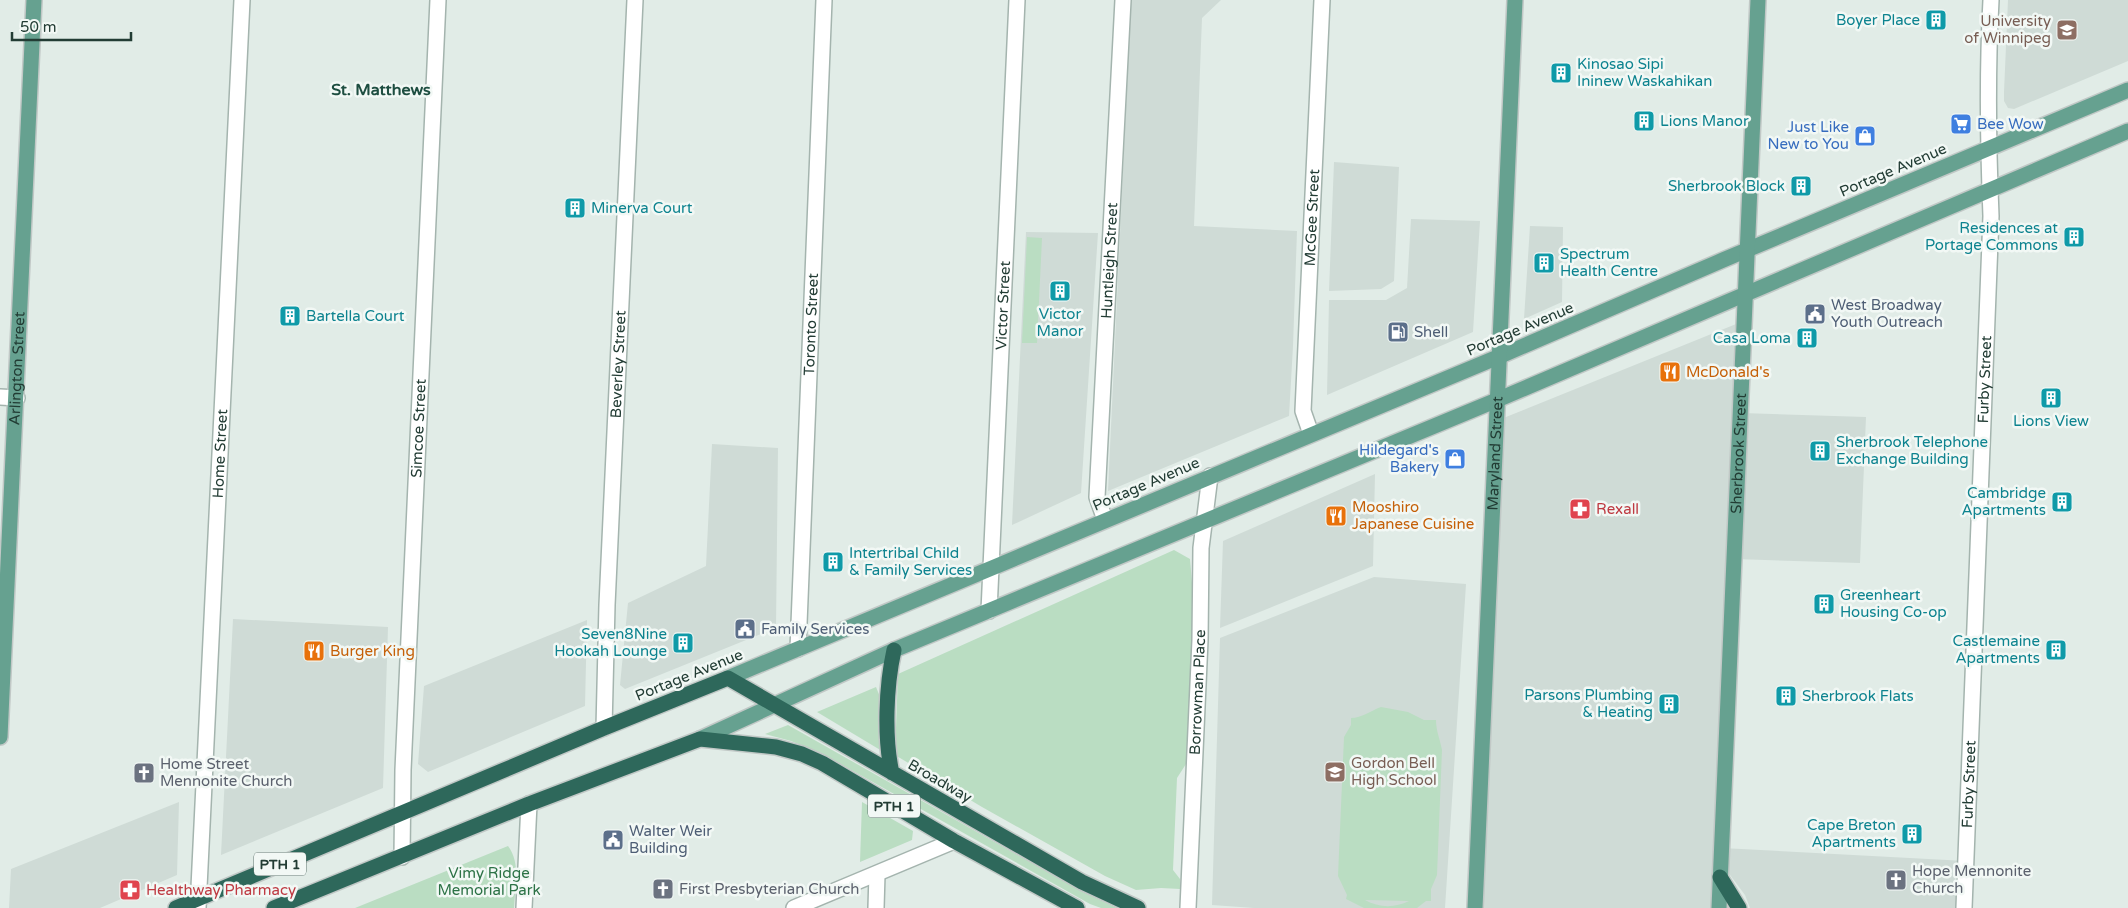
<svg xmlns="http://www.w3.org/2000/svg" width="2128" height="908" font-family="'Varela Round',sans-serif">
  <rect width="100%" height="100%" fill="#e1ece7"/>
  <!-- built -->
  <path fill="#cfdbd6" d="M1131 0H1221L1202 18 1194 226 1297 231 1293 346 1289 416 1108 491Z
    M2008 0H2128V61L2014 109 2008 108 2004 101V92Z
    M1334 162 1399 167 1394 281 1381 289 1329 291Z
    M1411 219 1480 221 1473 332 1327 395 1329 300H1386L1407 288Z
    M1530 226 1563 227 1562 302 1524 319Z
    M1026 232 1098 233 1081 493 1012 525Z
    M1746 320 1742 413 1866 417 1860 563 1735 559 1722 848 1966 861 1964 908H1750L1745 895 1721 863 1719 908H1475L1496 421Z
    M712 444 778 448 776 628 625 689 620 685 628 603 706 566Z
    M1375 474 1373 566 1220 628 1223 541Z
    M1374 577 1466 584 1445 908H1254L1212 905 1220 638Z
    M233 619 388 627 383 788 221 855Z
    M587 620 585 706 428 772 418 764 424 686Z
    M179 802 177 875 100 908H9L11 869Z"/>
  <!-- green -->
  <path fill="#baddc2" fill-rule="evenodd" d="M1027 237 1042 238 1037 343H1022Z
    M1174 550 1190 559 1198 654 1186 764 1177 778 1173 870 1180 879V889L1161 888 1136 890 1105 876 982 807 895 755 898 674Z
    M876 687 882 702V751L817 712Z
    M1381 707 1408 712 1424 720H1436C1436 731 1440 739 1442 750L1437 875 1431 889V901H1426L1417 908H1364L1346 899 1347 895 1338 876 1344 737 1351 725V718C1362 718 1370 711 1381 707ZM1365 900H1366L1409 901C1395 908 1379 908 1365 900Z
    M788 725 1083 892 1117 908H1101L1090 904 821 753 791 741 765 734Z
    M862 802 913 831 912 840 860 862Z
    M508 846C521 863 515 887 514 908H355Z"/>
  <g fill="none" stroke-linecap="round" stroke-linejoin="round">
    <!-- minor casing -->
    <g stroke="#a4b4ae" stroke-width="18">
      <g id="minor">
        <path d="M0 397 17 398"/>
        <path id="s1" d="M1311 434 1303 411 1322 0"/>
        <path id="s2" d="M1105 520 1097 497 1123 0"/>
        <path id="s3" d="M989 611 1017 0"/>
        <path id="s4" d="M798 649 824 0"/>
        <path id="s5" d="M604 728 607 605 635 0"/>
        <path id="s6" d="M402 857 403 770 438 0"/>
        <path id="s7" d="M198 908 242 0"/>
        <path d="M524 908 529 804"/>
        <path d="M794 908 954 841"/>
        <path d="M876 908 877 874"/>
        <path id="s8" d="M1188 908 1200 640 1201 548 1210 476"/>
        <path id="s9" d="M1964 908 1991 216C1988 144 1987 72 1991 0"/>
      </g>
    </g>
    <!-- major casing -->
    <g stroke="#c1c8c6" stroke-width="18">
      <g id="major">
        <path d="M728 678 1498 357 1723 260 2128 90"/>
        <path id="s10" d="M0 737 34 0"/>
        <path d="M700 739 894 650 1497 400 2128 131"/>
        <path id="s11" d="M1475 908 1515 0"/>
        <path id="s12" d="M1719 908 1758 0"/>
      </g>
    </g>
    <!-- highway casing -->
    <g stroke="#c1c8c6" stroke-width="18">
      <path id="highway" d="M892 773C884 738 886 686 894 650
        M1720 877 1739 908
        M176 908 604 728 728 678 1082 882 1138 908
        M274 908 529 804 700 739 776 747 802 754 822 763 954 841 1077 908"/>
    </g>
    <!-- minor -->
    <use href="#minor" stroke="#fff" stroke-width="15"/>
    <!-- major -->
    <use href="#major" stroke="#66a190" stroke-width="15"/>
    <!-- highway -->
    <use href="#highway" stroke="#2e685b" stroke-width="15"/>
  </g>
  <!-- icons -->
  <defs>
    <g id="building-square" transform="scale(1.125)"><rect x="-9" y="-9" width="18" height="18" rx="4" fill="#0f9aa8" stroke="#f2f8f5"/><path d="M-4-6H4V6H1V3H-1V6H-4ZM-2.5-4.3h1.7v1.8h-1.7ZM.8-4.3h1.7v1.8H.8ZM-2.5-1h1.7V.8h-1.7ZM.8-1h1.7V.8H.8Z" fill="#fff"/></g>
    <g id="university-square" transform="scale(1.125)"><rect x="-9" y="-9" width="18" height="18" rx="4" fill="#8d6e63" stroke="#f2f8f5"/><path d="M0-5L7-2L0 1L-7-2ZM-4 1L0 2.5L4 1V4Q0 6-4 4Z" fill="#fff"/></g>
    <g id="supermarket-square" transform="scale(1.125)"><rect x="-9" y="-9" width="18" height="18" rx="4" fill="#3f7fe0" stroke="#f2f8f5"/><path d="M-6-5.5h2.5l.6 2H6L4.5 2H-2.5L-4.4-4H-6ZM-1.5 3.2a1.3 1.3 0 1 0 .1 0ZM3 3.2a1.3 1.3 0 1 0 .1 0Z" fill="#fff"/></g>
    <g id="shop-square" transform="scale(1.125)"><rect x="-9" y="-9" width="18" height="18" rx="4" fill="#3f7fe0" stroke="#f2f8f5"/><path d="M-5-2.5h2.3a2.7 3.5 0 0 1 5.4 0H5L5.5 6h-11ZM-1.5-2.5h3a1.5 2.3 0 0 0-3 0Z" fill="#fff"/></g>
    <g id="civic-square" transform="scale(1.125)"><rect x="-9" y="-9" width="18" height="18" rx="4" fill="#5c6f8a" stroke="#f2f8f5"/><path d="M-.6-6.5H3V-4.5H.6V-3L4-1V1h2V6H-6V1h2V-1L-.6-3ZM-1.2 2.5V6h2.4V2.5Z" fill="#fff"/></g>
    <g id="fuel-square" transform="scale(1.125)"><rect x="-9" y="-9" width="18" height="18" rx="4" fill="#5c6f8a" stroke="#f2f8f5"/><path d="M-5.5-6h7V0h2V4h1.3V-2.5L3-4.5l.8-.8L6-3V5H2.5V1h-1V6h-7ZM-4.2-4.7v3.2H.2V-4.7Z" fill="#fff"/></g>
    <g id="restaurant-square" transform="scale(1.125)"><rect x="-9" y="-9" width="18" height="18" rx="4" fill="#e8710a" stroke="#f2f8f5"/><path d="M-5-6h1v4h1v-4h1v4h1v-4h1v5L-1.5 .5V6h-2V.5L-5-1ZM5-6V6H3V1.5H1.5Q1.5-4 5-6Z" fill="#fff"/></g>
    <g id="pharmacy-square" transform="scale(1.125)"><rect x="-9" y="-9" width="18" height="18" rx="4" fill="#e0444e" stroke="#f2f8f5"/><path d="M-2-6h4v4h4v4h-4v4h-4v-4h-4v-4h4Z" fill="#fff"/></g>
    <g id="school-square" transform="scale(1.125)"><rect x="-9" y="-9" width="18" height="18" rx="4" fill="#8d6e63" stroke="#f2f8f5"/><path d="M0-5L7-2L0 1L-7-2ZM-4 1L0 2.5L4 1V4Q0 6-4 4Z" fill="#fff"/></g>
    <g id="church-square" transform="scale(1.125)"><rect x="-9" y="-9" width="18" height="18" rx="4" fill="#6b7280" stroke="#f2f8f5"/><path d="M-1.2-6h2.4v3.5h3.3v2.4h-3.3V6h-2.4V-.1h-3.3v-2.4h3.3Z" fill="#fff"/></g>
  </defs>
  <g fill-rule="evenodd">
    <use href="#building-square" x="1936" y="20"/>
    <use href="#university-square" x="2067" y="30"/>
    <use href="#building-square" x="1561" y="73"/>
    <use href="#building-square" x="1644" y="121"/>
    <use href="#supermarket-square" x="1961" y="124"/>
    <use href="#shop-square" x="1865" y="136"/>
    <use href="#building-square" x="1801" y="186"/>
    <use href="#building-square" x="575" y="208"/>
    <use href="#building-square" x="2074" y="237"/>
    <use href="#building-square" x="1544" y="263"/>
    <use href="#building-square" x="1060" y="291"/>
    <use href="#civic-square" x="1815" y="314"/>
    <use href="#building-square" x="290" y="316"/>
    <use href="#fuel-square" x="1398" y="332"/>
    <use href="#building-square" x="1807" y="338"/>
    <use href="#restaurant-square" x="1670" y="372"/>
    <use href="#building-square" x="2051" y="398"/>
    <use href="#building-square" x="1820" y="451"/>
    <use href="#shop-square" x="1455" y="459"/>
    <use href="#building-square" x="2062" y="502"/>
    <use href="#pharmacy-square" x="1580" y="509"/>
    <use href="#restaurant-square" x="1336" y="516"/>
    <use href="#building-square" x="833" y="562"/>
    <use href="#building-square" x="1824" y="604"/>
    <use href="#civic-square" x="745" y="629"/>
    <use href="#building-square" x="683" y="643"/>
    <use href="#building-square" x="2056" y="650"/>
    <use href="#restaurant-square" x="314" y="651"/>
    <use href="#building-square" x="1786" y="696"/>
    <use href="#building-square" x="1669" y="704"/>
    <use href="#school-square" x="1335" y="772"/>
    <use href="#church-square" x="144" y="773"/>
    <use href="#building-square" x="1912" y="834"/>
    <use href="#civic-square" x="613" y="840"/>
    <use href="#church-square" x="1896" y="880"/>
    <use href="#church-square" x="663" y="889"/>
    <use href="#pharmacy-square" x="130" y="890"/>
  </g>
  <g text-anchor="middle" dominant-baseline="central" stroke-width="5" stroke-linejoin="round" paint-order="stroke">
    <!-- shield labels -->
    <g fill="#f2f8f5" stroke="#60746e" stroke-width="1">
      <rect x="868" y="794.5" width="52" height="23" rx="4"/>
      <rect x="254" y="852.5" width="52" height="23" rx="4"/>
    </g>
    <g font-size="14" font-weight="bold" fill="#223c34">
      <text x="894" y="806">PTH 1</text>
      <text x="280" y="864">PTH 1</text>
    </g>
    <!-- culture labels -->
    <g font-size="15" fill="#0d838f" stroke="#f2f8f5" text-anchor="end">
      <text x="1920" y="20">Boyer Place</text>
      <text x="1577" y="64" text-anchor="start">Kinosao Sipi<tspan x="1577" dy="17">Ininew Waskahikan</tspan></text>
      <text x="1660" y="121" text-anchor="start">Lions Manor</text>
      <text x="1785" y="186">Sherbrook Block</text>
      <text x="591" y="208" text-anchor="start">Minerva Court</text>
      <text x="2058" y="228">Residences at<tspan x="2058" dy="17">Portage Commons</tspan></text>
      <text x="1560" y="254" text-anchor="start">Spectrum<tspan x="1560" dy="17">Health Centre</tspan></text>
      <text x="1060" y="314" text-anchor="middle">Victor<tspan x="1060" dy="17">Manor</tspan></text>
      <text x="306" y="316" text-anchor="start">Bartella Court</text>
      <text x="1791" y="338">Casa Loma</text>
      <text x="2051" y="421" text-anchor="middle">Lions View</text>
      <text x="1836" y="442" text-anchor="start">Sherbrook Telephone<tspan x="1836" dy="17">Exchange Building</tspan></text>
      <text x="2046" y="493">Cambridge<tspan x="2046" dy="17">Apartments</tspan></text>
      <text x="849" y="553" text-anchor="start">Intertribal Child<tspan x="849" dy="17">&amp; Family Services</tspan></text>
      <text x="1840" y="595" text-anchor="start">Greenheart<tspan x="1840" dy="17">Housing Co-op</tspan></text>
      <text x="667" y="634">Seven8Nine<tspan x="667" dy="17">Hookah Lounge</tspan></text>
      <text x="2040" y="641">Castlemaine<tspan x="2040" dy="17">Apartments</tspan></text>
      <text x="1653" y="695">Parsons Plumbing<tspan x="1653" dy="17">&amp; Heating</tspan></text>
      <text x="1802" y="696" text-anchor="start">Sherbrook Flats</text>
      <text x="1896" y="825">Cape Breton<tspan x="1896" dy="17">Apartments</tspan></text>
    </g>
    <!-- education labels -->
    <g font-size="15" fill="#785e54" stroke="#f2f8f5" text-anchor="end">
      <text x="2051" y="21">University<tspan x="2051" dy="17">of Winnipeg</tspan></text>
      <text x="1351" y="763" text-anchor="start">Gordon Bell<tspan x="1351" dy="17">High School</tspan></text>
    </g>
    <!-- shop labels -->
    <g font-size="15" fill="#366cbe" stroke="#f2f8f5" text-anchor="end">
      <text x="1977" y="124" text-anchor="start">Bee Wow</text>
      <text x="1849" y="127">Just Like<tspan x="1849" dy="17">New to You</tspan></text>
      <text x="1439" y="450">Hildegard's<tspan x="1439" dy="17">Bakery</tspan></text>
    </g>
    <!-- street labels -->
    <g font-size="15" fill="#223c34" stroke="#f2f8f5">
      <text transform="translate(1893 170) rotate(-23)">Portage Avenue</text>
      <text stroke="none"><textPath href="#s1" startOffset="218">McGee Street</textPath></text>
      <text stroke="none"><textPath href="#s2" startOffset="261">Huntleigh Street</textPath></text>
      <text stroke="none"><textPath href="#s3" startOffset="306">Victor Street</textPath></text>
      <text stroke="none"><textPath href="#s4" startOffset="325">Toronto Street</textPath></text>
      <text transform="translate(1520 329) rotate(-23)">Portage Avenue</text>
      <text stroke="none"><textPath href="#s5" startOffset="364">Beverley Street</textPath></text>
      <text stroke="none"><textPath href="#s10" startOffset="369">Arlington Street</textPath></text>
      <text stroke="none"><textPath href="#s9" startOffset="529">Furby Street</textPath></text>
      <text stroke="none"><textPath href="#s6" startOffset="429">Simcoe Street</textPath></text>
      <text stroke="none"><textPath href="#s7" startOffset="455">Home Street</textPath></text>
      <text stroke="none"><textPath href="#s11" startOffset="455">Maryland Street</textPath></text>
      <text stroke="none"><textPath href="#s12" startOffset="455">Sherbrook Street</textPath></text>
      <text transform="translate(1146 484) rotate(-23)">Portage Avenue</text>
      <text transform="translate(689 675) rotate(-22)">Portage Avenue</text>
      <text stroke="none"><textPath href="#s8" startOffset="216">Borrowman Place</textPath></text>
      <text transform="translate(940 781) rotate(30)">Broadway</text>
      <text stroke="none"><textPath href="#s9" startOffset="124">Furby Street</textPath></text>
    </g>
    <!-- service labels -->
    <g font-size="15" fill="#4e5e75" stroke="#f2f8f5" text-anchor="start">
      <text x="1831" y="305">West Broadway<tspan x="1831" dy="17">Youth Outreach</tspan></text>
      <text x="1414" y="332">Shell</text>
      <text x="761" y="629">Family Services</text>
      <text x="629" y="831">Walter Weir<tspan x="629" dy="17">Building</tspan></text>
    </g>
    <!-- food labels -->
    <g font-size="15" fill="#c56008" stroke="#f2f8f5" text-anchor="start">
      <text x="1686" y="372">McDonald's</text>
      <text x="1352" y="507">Mooshiro<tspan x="1352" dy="17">Japanese Cuisine</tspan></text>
      <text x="330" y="651">Burger King</text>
    </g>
    <!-- health labels -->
    <g font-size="15" fill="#be3a42" stroke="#f2f8f5" text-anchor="start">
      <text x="1596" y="509">Rexall</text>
      <text x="146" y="890">Healthway Pharmacy</text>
    </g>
    <!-- worship labels -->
    <g font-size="15" fill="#5b616d" stroke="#f2f8f5" text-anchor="start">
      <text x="160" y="764">Home Street<tspan x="160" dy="17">Mennonite Church</tspan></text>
      <text x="1912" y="871">Hope Mennonite<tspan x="1912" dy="17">Church</tspan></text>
      <text x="679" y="889">First Presbyterian Church</text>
    </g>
    <!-- park labels -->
    <g font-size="15" fill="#2c7246" stroke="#f2f8f5">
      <text x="489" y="873">Vimy Ridge<tspan x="489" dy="17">Memorial Park</tspan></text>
    </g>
    <!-- neighbourhood labels -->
    <g font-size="16" font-weight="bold" fill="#1e4e41" stroke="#f2f8f5">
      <text x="381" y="90">St. Matthews</text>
    </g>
  </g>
  <!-- scale -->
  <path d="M12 32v8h119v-8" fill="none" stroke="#223c34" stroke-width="2.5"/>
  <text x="20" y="32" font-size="15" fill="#223c34" stroke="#f2f8f5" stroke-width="4" paint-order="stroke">50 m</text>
</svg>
